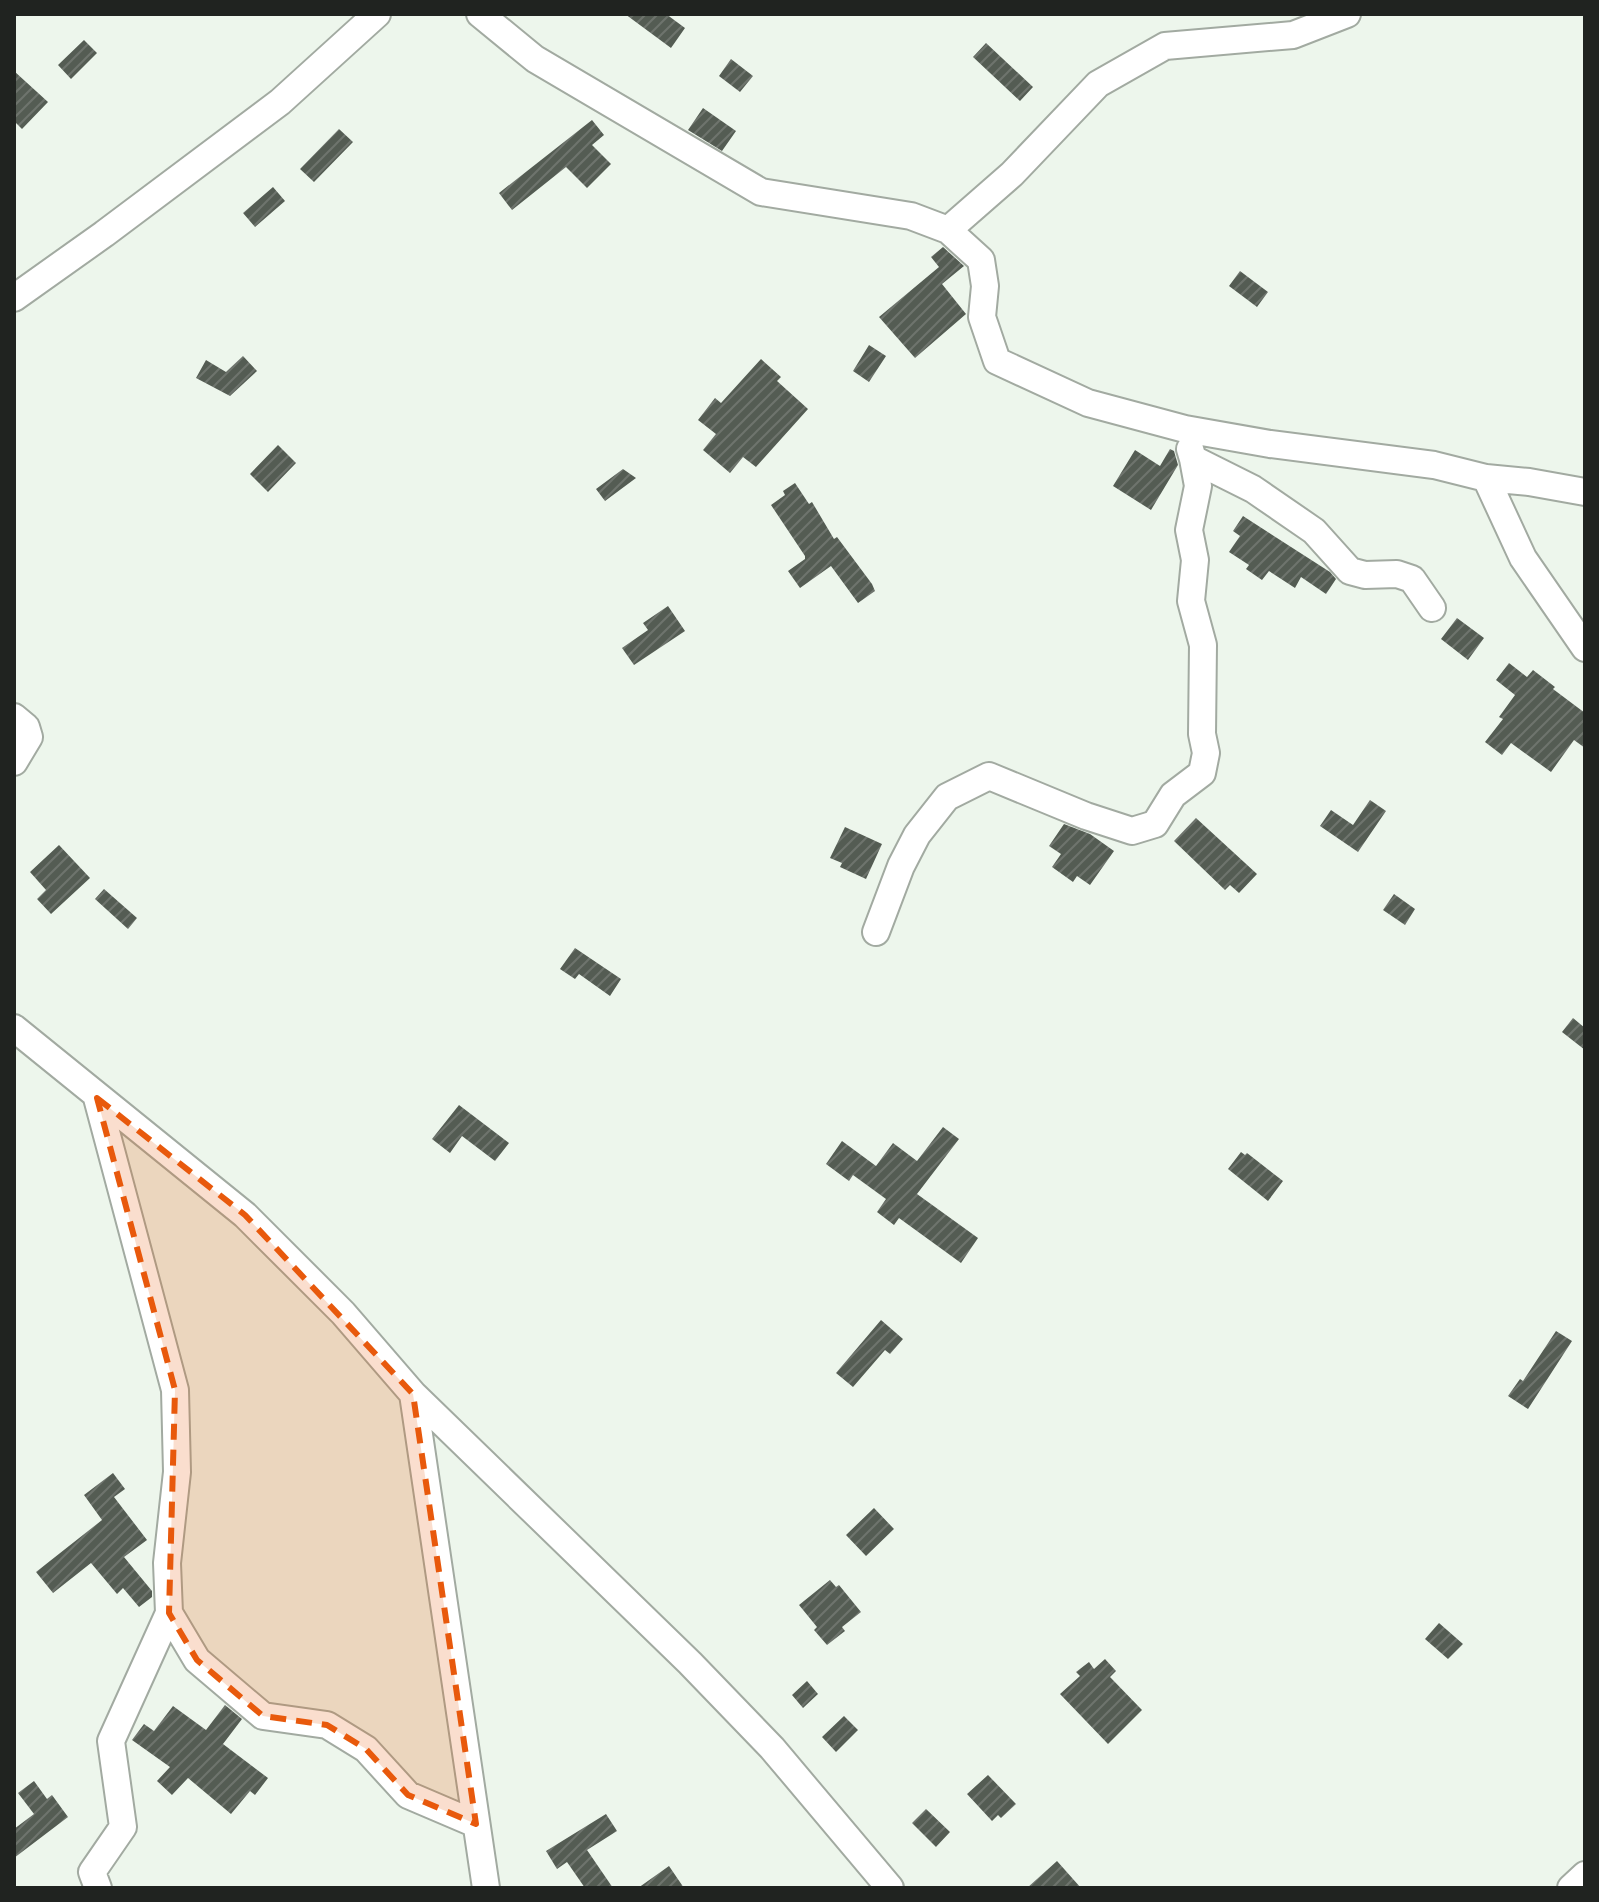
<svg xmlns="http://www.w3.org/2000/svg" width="1599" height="1902" font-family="Signika,sans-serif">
  <defs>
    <pattern id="building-hatch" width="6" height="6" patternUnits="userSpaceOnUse" patternTransform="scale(2)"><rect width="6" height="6" fill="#545c53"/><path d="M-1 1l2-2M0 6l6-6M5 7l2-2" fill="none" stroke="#6e746d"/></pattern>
  </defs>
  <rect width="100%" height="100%" fill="#edf6ec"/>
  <!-- building -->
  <path fill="url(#building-hatch)" d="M625 14H666L685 28 671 48Z
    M84 40 97 53 71 79 58 65Z
    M986 43 1033 87 1020 101 973 57Z
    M731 59 753 76 740 92 719 76Z
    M14 71 48 102 22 129 14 121Z
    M703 108 736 131 722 151 688 130Z
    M592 120 604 135 592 145 611 164 587 188 566 167 512 210 499 193Z
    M339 129 353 142 314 182 300 169Z
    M273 187 285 201 255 227 243 213Z
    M943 247 964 266 942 284 966 314 915 358 879 317 939 267 931 257Z
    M1240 271 1268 292 1257 307 1229 286Z
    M869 345 886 356 869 382 853 371Z
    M243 356 257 371 230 396 196 378 206 360 226 372Z
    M761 359 781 377 777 381 808 409 756 467 743 457 730 473 703 450 716 434 698 420 715 398 721 403Z
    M278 445 296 463 268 492 250 474Z
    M1170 449 1174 451 1178 465 1151 510 1113 486 1135 450 1160 466Z
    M623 469 636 478 605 501 596 489Z
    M795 483 809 504 812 502 834 539 837 537 872 584 875 591 858 603 831 566 800 588 788 571 805 559V556L771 505 785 495 783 491Z
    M1243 516 1330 572 1336 579 1326 594 1301 577 1295 588 1269 571 1262 580 1246 569 1249 565 1229 552 1240 536 1233 531Z
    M668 606 685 631 634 665 622 648 648 630 643 623Z
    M1457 618 1484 638 1468 660 1441 639Z
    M1509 663 1527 677 1533 670 1555 687 1553 689 1585 713V748L1574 740 1551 772 1511 743 1502 755 1485 742 1503 719 1499 717 1515 695 1496 680Z
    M1370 800 1386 811 1358 852 1320 826 1331 810 1353 825Z
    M1196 818 1257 874 1239 893 1230 885 1225 890 1174 841Z
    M1064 824 1090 834 1114 851 1090 885 1077 876 1073 882 1052 867 1061 854 1049 846Z
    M845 827 882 844 866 879 840 867 842 863 830 858Z
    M59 845 90 878 51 914 37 899 46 890 30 872Z
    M104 889 137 918 128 929 95 899Z
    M1394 894 1415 909 1405 925 1383 910Z
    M575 948 621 979 610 996 579 974 575 979 560 969Z
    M1573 1018 1585 1028V1050L1562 1032Z
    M459 1105 509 1143 495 1161 462 1136 450 1153 432 1139Z
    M943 1127 959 1139 917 1194 978 1238 961 1263 899 1218 894 1225 877 1212 886 1199 853 1175 849 1181 826 1164 842 1141 876 1166 893 1143 917 1161Z
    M1241 1152 1245 1155 1247 1153 1283 1181 1268 1201 1228 1169Z
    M881 1320 903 1339 890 1354 885 1350 853 1387 836 1373Z
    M1556 1331 1572 1341 1528 1409 1508 1396 1520 1379 1523 1381Z
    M113 1473 125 1489 114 1497 147 1540 124 1557 152 1591V1597L139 1607 123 1588 117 1594 91 1563 53 1593 36 1572 102 1520 84 1495Z
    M874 1508 894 1529 866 1556 846 1535Z
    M830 1580 836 1587 839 1585 861 1612 842 1627 845 1631 827 1645 814 1630 817 1627 799 1605Z
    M1439 1623 1463 1644 1448 1659 1425 1639Z
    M1105 1659 1116 1671 1110 1677 1142 1710 1108 1744 1060 1694 1080 1676 1076 1672 1089 1662 1094 1669Z
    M807 1681 818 1694 803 1708 792 1695Z
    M225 1705 242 1719 223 1744 268 1778 255 1795 250 1791 231 1814 188 1778 172 1795 157 1781 170 1767 132 1740 144 1724 154 1731 173 1706 206 1730Z
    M844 1716 858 1730 836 1752 822 1737Z
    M988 1775 1016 1804 1001 1818 998 1815 992 1821 967 1794Z
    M34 1781 47 1799 52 1795 68 1817 14 1858V1829L34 1814 18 1793Z
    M926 1809 950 1832 936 1847 912 1823Z
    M606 1814 617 1831 587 1850 613 1888H585L567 1862 557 1869 546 1851Z
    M1057 1861 1081 1888H1027Z
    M669 1866 684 1888H638Z"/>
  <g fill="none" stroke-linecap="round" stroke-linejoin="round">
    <!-- minor casing -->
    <g stroke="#a2aaa1" stroke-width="30">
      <path id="minor" d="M480 14 535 59 761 192 911 216 948 230 981 260 985 286 982 317 997 361 1088 403 1185 429 1270 444 1434 465 1486 478 1529 482 1585 492
        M948 230 1012 174 1098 84 1165 46 1293 35 1347 14
        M14 298 104 234 280 102 377 14
        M1190 449 1193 459 1253 489 1314 531 1350 571 1365 575 1397 574 1412 579 1432 608
        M1486 478 1523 558 1585 648
        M14 717 26 727 29 737 14 762
        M876 932 901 866 917 835 947 797 989 776 1086 816 1132 831 1155 824 1173 795 1202 773 1206 753 1202 734 1203 645 1191 601 1195 560 1189 530 1198 486 1193 459
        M14 1028 245 1215 343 1313 413 1394 690 1663 772 1748 890 1888
        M97 1098 175 1390 177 1472 167 1563 169 1613 197 1660 263 1716 327 1725 366 1749 408 1795 476 1824
        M413 1394 486 1888
        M98 1888 92 1872 123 1827 111 1741 169 1613
        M1571 1888 1585 1875"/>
    </g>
    <!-- minor -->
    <use href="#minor" stroke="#fff" stroke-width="26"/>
  </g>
  <!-- marked area -->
  <path fill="#e8590c" fill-opacity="0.2" stroke="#e8590c" stroke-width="6" stroke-dasharray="16 10" stroke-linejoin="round" d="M97 1098 245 1215 413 1394 476 1824 408 1795 366 1749 327 1725 263 1716 197 1660 169 1613 175 1390Z"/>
  <!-- border -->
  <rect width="1599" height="1902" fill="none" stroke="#202320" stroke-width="32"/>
</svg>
